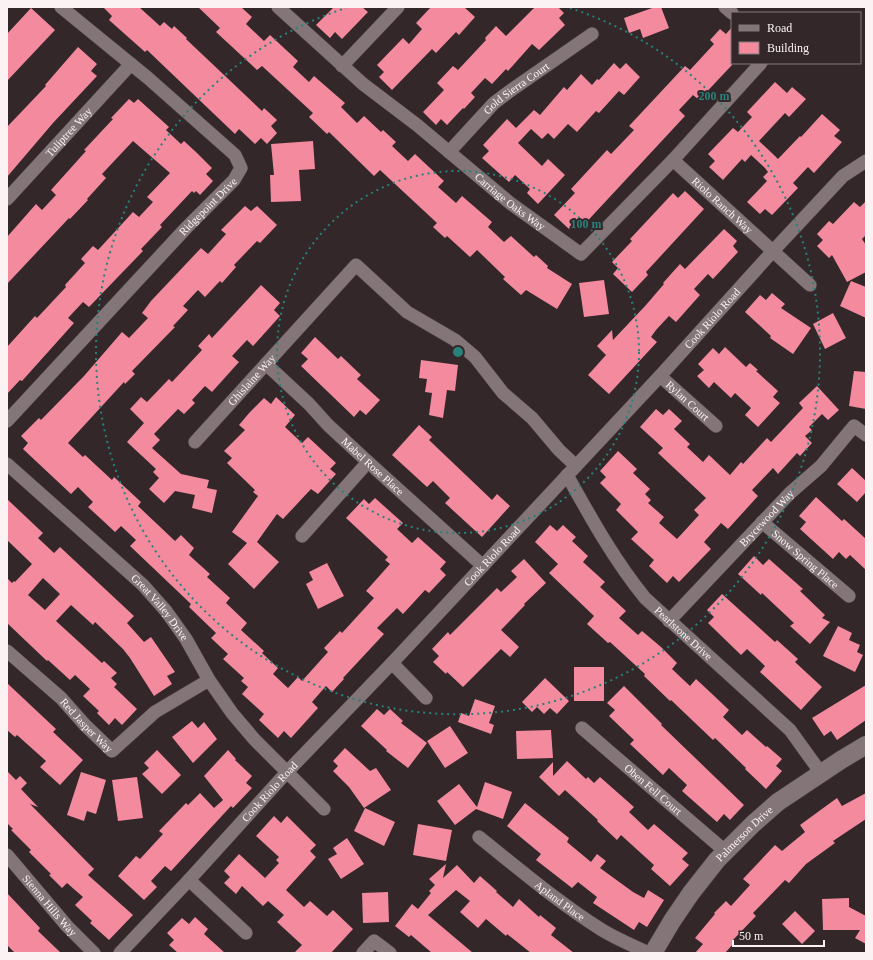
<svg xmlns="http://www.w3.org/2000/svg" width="873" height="960" font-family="'Times New Roman',serif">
  <rect width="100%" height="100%" fill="#332729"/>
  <!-- building -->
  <path fill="#f38a9e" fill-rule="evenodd" d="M103 7H139L160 26 164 22 172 29 174 26 187 38 186 39 262 111 264 108 277 120 271 126 277 133 267 144 261 138 255 144 239 129 235 134 147 50 145 52 109 20 112 16Z
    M198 7H241L252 17 246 24 264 41 270 35 298 61 293 67 309 82 314 76 345 103 341 107 357 123 364 116 381 132 383 130 396 142 392 146 408 161 415 154 444 181 438 187 456 203 462 196 492 222 488 227 504 242 511 236 534 257 536 255 548 266 547 268 572 284 557 309 526 290 521 295 503 279 505 277 477 250 470 257 447 236 445 238 433 227 437 223 380 170 374 176 329 132 327 134 309 117 313 113 262 66 257 70 216 32 220 28Z
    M334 7H362L368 12 342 39 335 32 330 38 316 25Z
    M431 7H464L475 17 459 35 456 32 436 53 432 49 392 90 379 77 384 72 377 65 403 38 409 44 422 29 416 23Z
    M535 7H558L564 13 559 18 565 25 539 50 532 44 508 71 506 69 492 84 485 78 471 93 475 97 464 109 463 108 447 125 441 119 436 125 423 112 444 90 437 83 453 66 458 70 486 40 485 38 496 26 506 36Z
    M655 7H661L669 28 643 38 640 29 629 33 624 18Z
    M31 8 55 30 7 81V34Z
    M732 27V65L699 100 693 95 679 110 685 116 580 229 574 223 569 229 554 215 575 193 571 189 607 150 611 154 634 130 629 126 685 66 690 70 714 44 710 40 720 29 726 34Z
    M78 47 97 64 91 71 97 76 53 123 7 177V127L46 86 45 85Z
    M614 63 620 69 626 63 640 77 624 95 619 91 599 113 596 111 577 132 568 124 554 139 548 133 542 139 531 129 518 143 542 166 548 159 565 175 538 204 527 193 530 189 515 175 509 182 482 158 489 151 483 145 507 119 516 128 534 110 540 115 564 87 567 90 581 74 592 85 597 79 599 80Z
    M775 82 787 93 792 87 806 99 789 117 785 113 759 141 775 156 778 159 800 136 801 137 822 114 840 130 834 136 842 142 814 173 808 167 793 183 798 188 772 215 765 209 760 214 747 202 767 181 763 177 768 172 765 168 751 155 745 162 742 159 723 180 709 167 715 161 708 154 733 128 738 132 752 117 747 112Z
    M129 99 134 103 138 99 169 127 166 130 181 144 184 141 197 153 212 168 206 174 213 181 200 195 196 191 194 193 192 191 160 225 162 227 141 249 143 251 89 307 83 302 68 318 74 323 22 381 20 380 7 394V347L35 316 37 318 66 287 65 285 85 263 81 259 93 246 98 250 133 212 139 217 153 202 147 197 170 173 133 141 102 174 106 178 87 199 88 200 70 219 69 218 7 284V237L36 204 42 210 56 195 51 190 86 151 84 150 113 119 111 118Z
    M313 141 315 169 299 170 301 201 271 202 270 175H274L271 144Z
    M685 191 704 209 646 272 648 275 632 292 613 274 618 268 612 262 632 241 630 239 673 193 678 198Z
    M866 201V235L862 239 866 245V272L847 282 832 255 829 258 817 246 823 240 817 234 829 221 833 224 854 202 860 207Z
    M245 206 251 211 257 206 277 225 260 243 257 241 234 265 236 267 222 283 220 281 205 297 198 290 183 306 188 310 173 326 175 327 132 371 135 374 125 384 124 382 68 443 83 457 85 455 112 480 114 477 141 502 138 506 175 541 181 535 194 548 189 555 210 574 207 577 230 598 226 603 247 623 241 630 264 651 262 653 278 668 273 674 288 688 298 677 302 681 328 652 324 648 340 631 342 633 374 598 366 591 390 564 385 560 388 557 346 518 364 499 369 504 375 498 403 523 397 529 412 543 418 537 446 562 440 569 446 575 429 593 425 590 403 614 397 608 377 628 384 634 343 678 344 679 332 692 326 686 312 702 318 708 291 738 284 731 278 738 259 720 264 714 242 694 248 687 241 681 244 678 223 659 228 654 211 638 216 633 189 607 191 604 130 546 136 540 121 526 115 532 100 518 88 507 93 502 78 487 71 494 23 449 28 443 21 436 39 418 41 420 84 376 122 332 129 338 148 318 142 313 151 301 201 248 208 254 226 234 221 230Z
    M724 229 737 241 733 246 738 252 713 279 708 274 694 289 700 295 676 322 669 316 656 330 651 337 657 342 609 394 588 375 606 355 597 346 612 330 613 340 646 305 664 284 663 283 680 264 685 269Z
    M604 280 609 314 584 317 579 283Z
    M851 281 866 287V318L840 306Z
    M261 285 280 303 274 310 280 316 253 346 247 340 232 356 239 362 212 392 205 386 192 400 195 403 184 414 178 409 154 434 160 440 152 448 181 474 209 480 207 488 217 490 212 513 192 508 195 495 175 491 164 503 149 489 159 478 153 472 156 469 127 442 144 423 130 409 141 397 147 402 169 379 172 382 202 350 198 346 209 334 212 338Z
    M772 293 785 304 781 308 811 328 793 354 770 338 771 336 745 312 760 295 766 300Z
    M833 313 846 338 825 349 813 324Z
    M315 337 338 359 341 356 361 375 357 379 380 400 366 415 360 410 354 417 301 366 308 359 301 353Z
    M725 347 746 367 750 363 758 370 756 371 778 391 773 397 780 403 758 427 745 415 751 408 735 393 731 398 714 382 709 388 697 376 704 370 698 364 713 348 719 354Z
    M421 360 458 365 455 391 447 390 443 418 429 415 432 393 425 392 427 379 419 378Z
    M854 371 866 372V409L849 406Z
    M817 386 839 410 828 420 822 414 809 427 812 430 805 436 812 443 800 456 797 453 778 474 773 468 752 490 758 496 728 529 721 523 704 542 711 549 679 582 673 576 667 583 649 566 654 560 631 539 638 532 616 510 621 504 600 483 606 477 600 471 618 451 637 469 633 473 650 489 645 494 651 500 648 503 664 517 659 523 677 539 699 515 694 510 706 498 658 453 663 448 640 427 656 409 663 415 669 409 682 421 674 429 690 444 687 447 703 462 709 455 730 475 741 462 743 464 767 438 771 442 803 408 799 403Z
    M276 397 295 415 285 427 302 443 308 437 336 463 330 469 336 474 318 494 311 489 283 519 277 514 257 542 279 562 254 589 228 564 247 543 232 532 258 496 253 492 255 490 227 463 232 458 224 451 245 430 239 425 250 412 264 398 271 404Z
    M419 425 432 437 429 440 492 500 497 494 510 506 482 537 445 503 450 498 433 481 427 487 392 455Z
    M852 468 866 481V492L857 502 837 484Z
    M816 497 842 521 844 519 866 539V570L850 555 846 559 839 552 833 559 800 529 806 522 799 516Z
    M7 499 43 533 38 538 54 553 60 547 134 616 127 623 144 642 151 637 175 672 167 676 172 684 154 696 130 658 123 649 95 622 93 625 71 605 56 621 102 663 104 661 117 673 111 678 117 684 114 687 137 709 122 725 115 718 109 725 97 713 99 711 83 696 90 689 75 675 70 680 48 660 47 661 7 623V578L12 583 14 581 15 582 32 564 7 540ZM43 578 60 594 45 610 28 595Z
    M550 525 557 531 563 525 576 537 572 541 588 556 583 562 605 582 600 587 626 611 619 618 638 635 642 631 661 647 677 663 672 669 690 686 696 679 710 692 729 710 723 717 742 735 747 730 766 747 767 746 782 759 776 766 782 771 766 789 745 769 746 768 715 738 713 740 671 700 670 701 644 676 645 674 610 642 608 643 587 624 594 616 549 573 558 564 535 542Z
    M754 556 763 565 769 559 803 589 800 591 825 615 822 618 830 622 810 644 790 626 794 623 762 593 761 595 738 574Z
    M524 559 546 583 524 604 525 605 501 630 519 647 510 657 501 649 463 687 447 672 446 674 433 662 439 656 432 649 448 632 450 635 497 588 501 592 517 577 511 571Z
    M327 563 344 596 318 609 306 584 313 580 309 572Z
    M722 594 775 642 777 640 798 659 795 662 822 687 801 710 760 672 765 666 747 649 741 655 708 623 714 617 707 610Z
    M838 626 852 633 849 640 860 645 857 652 863 655 855 672 823 656Z
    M574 667H604V701H574Z
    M545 678 569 701 557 714 550 708 544 714 537 707 532 712 522 702Z
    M7 683 56 729 53 732 83 760 60 785 40 767 46 761 17 735 15 737 7 730Z
    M866 685V720L837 740 831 731 824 736 812 718Z
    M624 686 662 724 661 725 744 805 730 820 724 814 717 822 682 791 687 785 669 768 663 775 630 744 634 740 609 716 615 710 607 703Z
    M475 699 495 706 489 723 494 725 491 734 458 722 461 713 469 716Z
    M377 709 384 715 390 709 403 721 401 723 427 743 408 768 386 751 387 750 361 726Z
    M192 721 198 728 204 722 217 739 193 763 172 737Z
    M450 726 468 753 445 768 427 741Z
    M551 730 553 758 517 759 516 731Z
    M345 748 370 771 376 768 391 790 364 808 349 787 333 771 338 766 333 761Z
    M157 750 181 775 162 794 142 774 149 768 144 763Z
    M228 750 236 759 235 760 252 776 246 783 252 788 233 808 231 806 171 871 165 866 151 881 157 887 144 900 118 876 136 856 140 859 163 834 159 831 186 803 188 805 200 793 214 808 223 800 204 776Z
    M567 761 586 779 588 777 594 783 600 777 634 807 629 812 648 830 654 824 688 853 682 859 689 865 670 886 651 869 654 865 621 835 617 840 597 821 598 820 565 790 559 796 539 777 553 762V776Z
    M7 771 16 780 20 776 27 783 21 789 38 807 30 804 94 869 88 875 133 915 109 940 90 923 92 921 75 905 83 897 67 883 62 888 49 875 51 874 29 852 31 850 11 830 13 829 7 823Z
    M81 772 106 780 96 814 87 811 84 821 67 815Z
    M137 777 143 818 118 821 112 780Z
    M485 782 512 792 503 819 476 809 455 825 437 801 459 784 477 807Z
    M866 793V819L833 841 835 843 806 864 789 883 785 880 753 913 756 916 732 941 734 943 725 953H695L703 944 695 938 715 914 714 913 726 901 731 906 750 885 743 879 775 845 782 851 805 832 800 825 837 798 842 806Z
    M525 803 569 838 567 842 591 862 597 854 606 861 600 868 633 892 644 898 648 890 664 900 647 927 639 922 634 930 593 903 597 897 578 882 572 888 536 860 541 854 507 826Z
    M365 808 395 822 384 846 354 831Z
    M274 816 281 823 287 816 316 845 310 851 316 857 286 890 304 907 310 901 327 916 333 910 353 929 331 953H294L302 945 277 922 284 915 268 901 263 906 242 886 236 894 224 883 230 877 224 871 239 854 265 878 279 863 276 860 279 857 256 836Z
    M418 824 452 830 446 861 413 855Z
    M347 838 364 864 341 879 328 859 337 854 333 848Z
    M446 864 443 878 457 865 474 883 480 876 497 891 496 892 513 907 519 899 539 917 540 915 556 928 551 935 574 953H531L507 934 506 936 486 919 478 928 460 912 470 901 456 890 428 915 473 953H432L411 935 409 937 395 926 412 904 418 909 431 893 429 891 435 885 429 879Z
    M388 892 389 922 363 923 362 893Z
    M7 893 40 928 38 931 61 953H15L7 945Z
    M849 898V907L866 916V944L855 938 860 930H823L822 899Z
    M795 911 815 931 802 944 782 924Z
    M195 917 208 929 204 934 225 953H178L169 945 174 940 167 933 182 918 189 924Z"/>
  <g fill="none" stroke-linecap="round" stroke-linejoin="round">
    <!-- street casing -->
    <g stroke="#4c4244" stroke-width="14">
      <g id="street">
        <path id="s1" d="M278 7 363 84 417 125 510 203 581 254 673 160 761 63"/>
        <path d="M725 7 732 13"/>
        <path d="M342 66 398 7"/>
        <path id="s2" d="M449 152 494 103 510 91 592 34"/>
        <path id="s3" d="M673 160 810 285"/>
        <path id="s4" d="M7 199 131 64"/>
        <path id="s5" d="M266 364 309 404 328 425 368 462 483 566"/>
        <path id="s6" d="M660 376 716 426"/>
        <path id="s7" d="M7 421 187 227 234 180 241 168 235 155 148 78 61 7"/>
        <path id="s8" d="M195 442 356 265 407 312 455 340 475 357 503 393 532 418 559 450 576 466"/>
        <path id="s9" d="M7 464 143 585 166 611 186 639 209 680 232 713 254 739 324 809"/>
        <path id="s10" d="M567 475C591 518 614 560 645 598L790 730 821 773"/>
        <path id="s11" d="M762 522 849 596"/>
        <path d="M302 536 368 462"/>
        <path id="s12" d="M669 621 790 493 821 466 854 426 866 435"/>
        <path id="s13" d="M7 651 61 698 85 725 112 751 155 712 209 680"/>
        <path d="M392 663 426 698"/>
        <path id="s14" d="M582 728 725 851"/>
        <path id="s15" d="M479 837C519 869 559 903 602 930 617 939 633 946 649 953"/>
        <path id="s16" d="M7 855 67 926 94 953"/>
        <path d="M189 880 246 933"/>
        <path id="s17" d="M120 953 189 880 287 772 392 663 660 376 773 251 843 176 866 161"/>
        <path d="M363 953 374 941 390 953"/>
      </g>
    </g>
    <!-- secondary casing -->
    <g stroke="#4c4244" stroke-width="19">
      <g id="secondary">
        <path id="s18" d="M653 953 672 921 691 893 717 860 753 824 778 802 841 760 866 745"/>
      </g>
    </g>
    <!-- street -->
    <use href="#street" stroke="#847678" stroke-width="13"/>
    <!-- secondary -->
    <use href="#secondary" stroke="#847678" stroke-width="18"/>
  </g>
  <!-- distance rings -->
  <g fill="none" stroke="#26827b" stroke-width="2" stroke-dasharray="2 4">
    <circle cx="458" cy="352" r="181"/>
    <path d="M570 8A362 362 0 1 1 346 8"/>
  </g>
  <g text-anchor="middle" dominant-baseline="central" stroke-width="4" stroke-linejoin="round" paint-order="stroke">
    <!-- street labels -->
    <g font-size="11" fill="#faf2f3" stroke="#332729">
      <text stroke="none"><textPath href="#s2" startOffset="93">Gold Sierra Court</textPath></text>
      <text stroke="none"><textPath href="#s4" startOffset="91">Tuliptree Way</textPath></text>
      <text stroke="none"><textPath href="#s1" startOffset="303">Carriage Oaks Way</textPath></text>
      <text stroke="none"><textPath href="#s3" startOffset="67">Riolo Ranch Way</textPath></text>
      <text stroke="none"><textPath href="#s7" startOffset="294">Ridgepoint Drive</textPath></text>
      <text stroke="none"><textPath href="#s17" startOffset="868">Cook Riolo Road</textPath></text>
      <text stroke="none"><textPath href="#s8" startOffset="84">Ghislaine Way</textPath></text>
      <text stroke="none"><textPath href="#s6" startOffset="37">Rylan Court</textPath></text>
      <text stroke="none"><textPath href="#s5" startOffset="148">Mabel Rose Place</textPath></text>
      <text stroke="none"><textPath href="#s12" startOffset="142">Brycewood Way</textPath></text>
      <text stroke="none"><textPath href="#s17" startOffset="544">Cook Riolo Road</textPath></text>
      <text stroke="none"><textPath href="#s11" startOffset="57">Snow Spring Place</textPath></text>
      <text stroke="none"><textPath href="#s9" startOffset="210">Great Valley Drive</textPath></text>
      <text stroke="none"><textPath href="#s10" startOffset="198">Pearlstone Drive</textPath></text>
      <text stroke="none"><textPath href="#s13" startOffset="109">Red Jasper Way</textPath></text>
      <text stroke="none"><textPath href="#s14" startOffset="94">Oben Fell Court</textPath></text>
      <text stroke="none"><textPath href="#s17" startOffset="220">Cook Riolo Road</textPath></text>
      <text stroke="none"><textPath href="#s18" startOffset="151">Palmerson Drive</textPath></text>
      <text stroke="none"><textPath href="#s15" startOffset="103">Apland Place</textPath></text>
      <text stroke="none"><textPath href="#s16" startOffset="66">Sienna Hills Way</textPath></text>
    </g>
  </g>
  <circle cx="458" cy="352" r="6" fill="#26827b" stroke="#332729" stroke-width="2"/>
  <g font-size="12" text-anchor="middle" font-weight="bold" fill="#26827b" stroke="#332729" stroke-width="4" stroke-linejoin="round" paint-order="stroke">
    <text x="714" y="100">200 m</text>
    <text x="586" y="228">100 m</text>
  </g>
  <!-- border -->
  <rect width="873" height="960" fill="none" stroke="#faf2f3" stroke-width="16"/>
  <!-- legend -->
  <rect x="731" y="12" width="130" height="52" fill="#332729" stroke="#83787a"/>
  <rect x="739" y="25" width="20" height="6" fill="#847678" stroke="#83787a"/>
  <text x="767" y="32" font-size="12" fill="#faf2f3">Road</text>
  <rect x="739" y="42" width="20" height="12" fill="#f38a9e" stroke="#83787a"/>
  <text x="767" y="52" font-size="12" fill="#faf2f3">Building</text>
  <!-- scale -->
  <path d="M733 940v6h91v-6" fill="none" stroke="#faf2f3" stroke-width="2"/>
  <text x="739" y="940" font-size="12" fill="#faf2f3" stroke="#332729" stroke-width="3" paint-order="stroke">50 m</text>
</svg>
